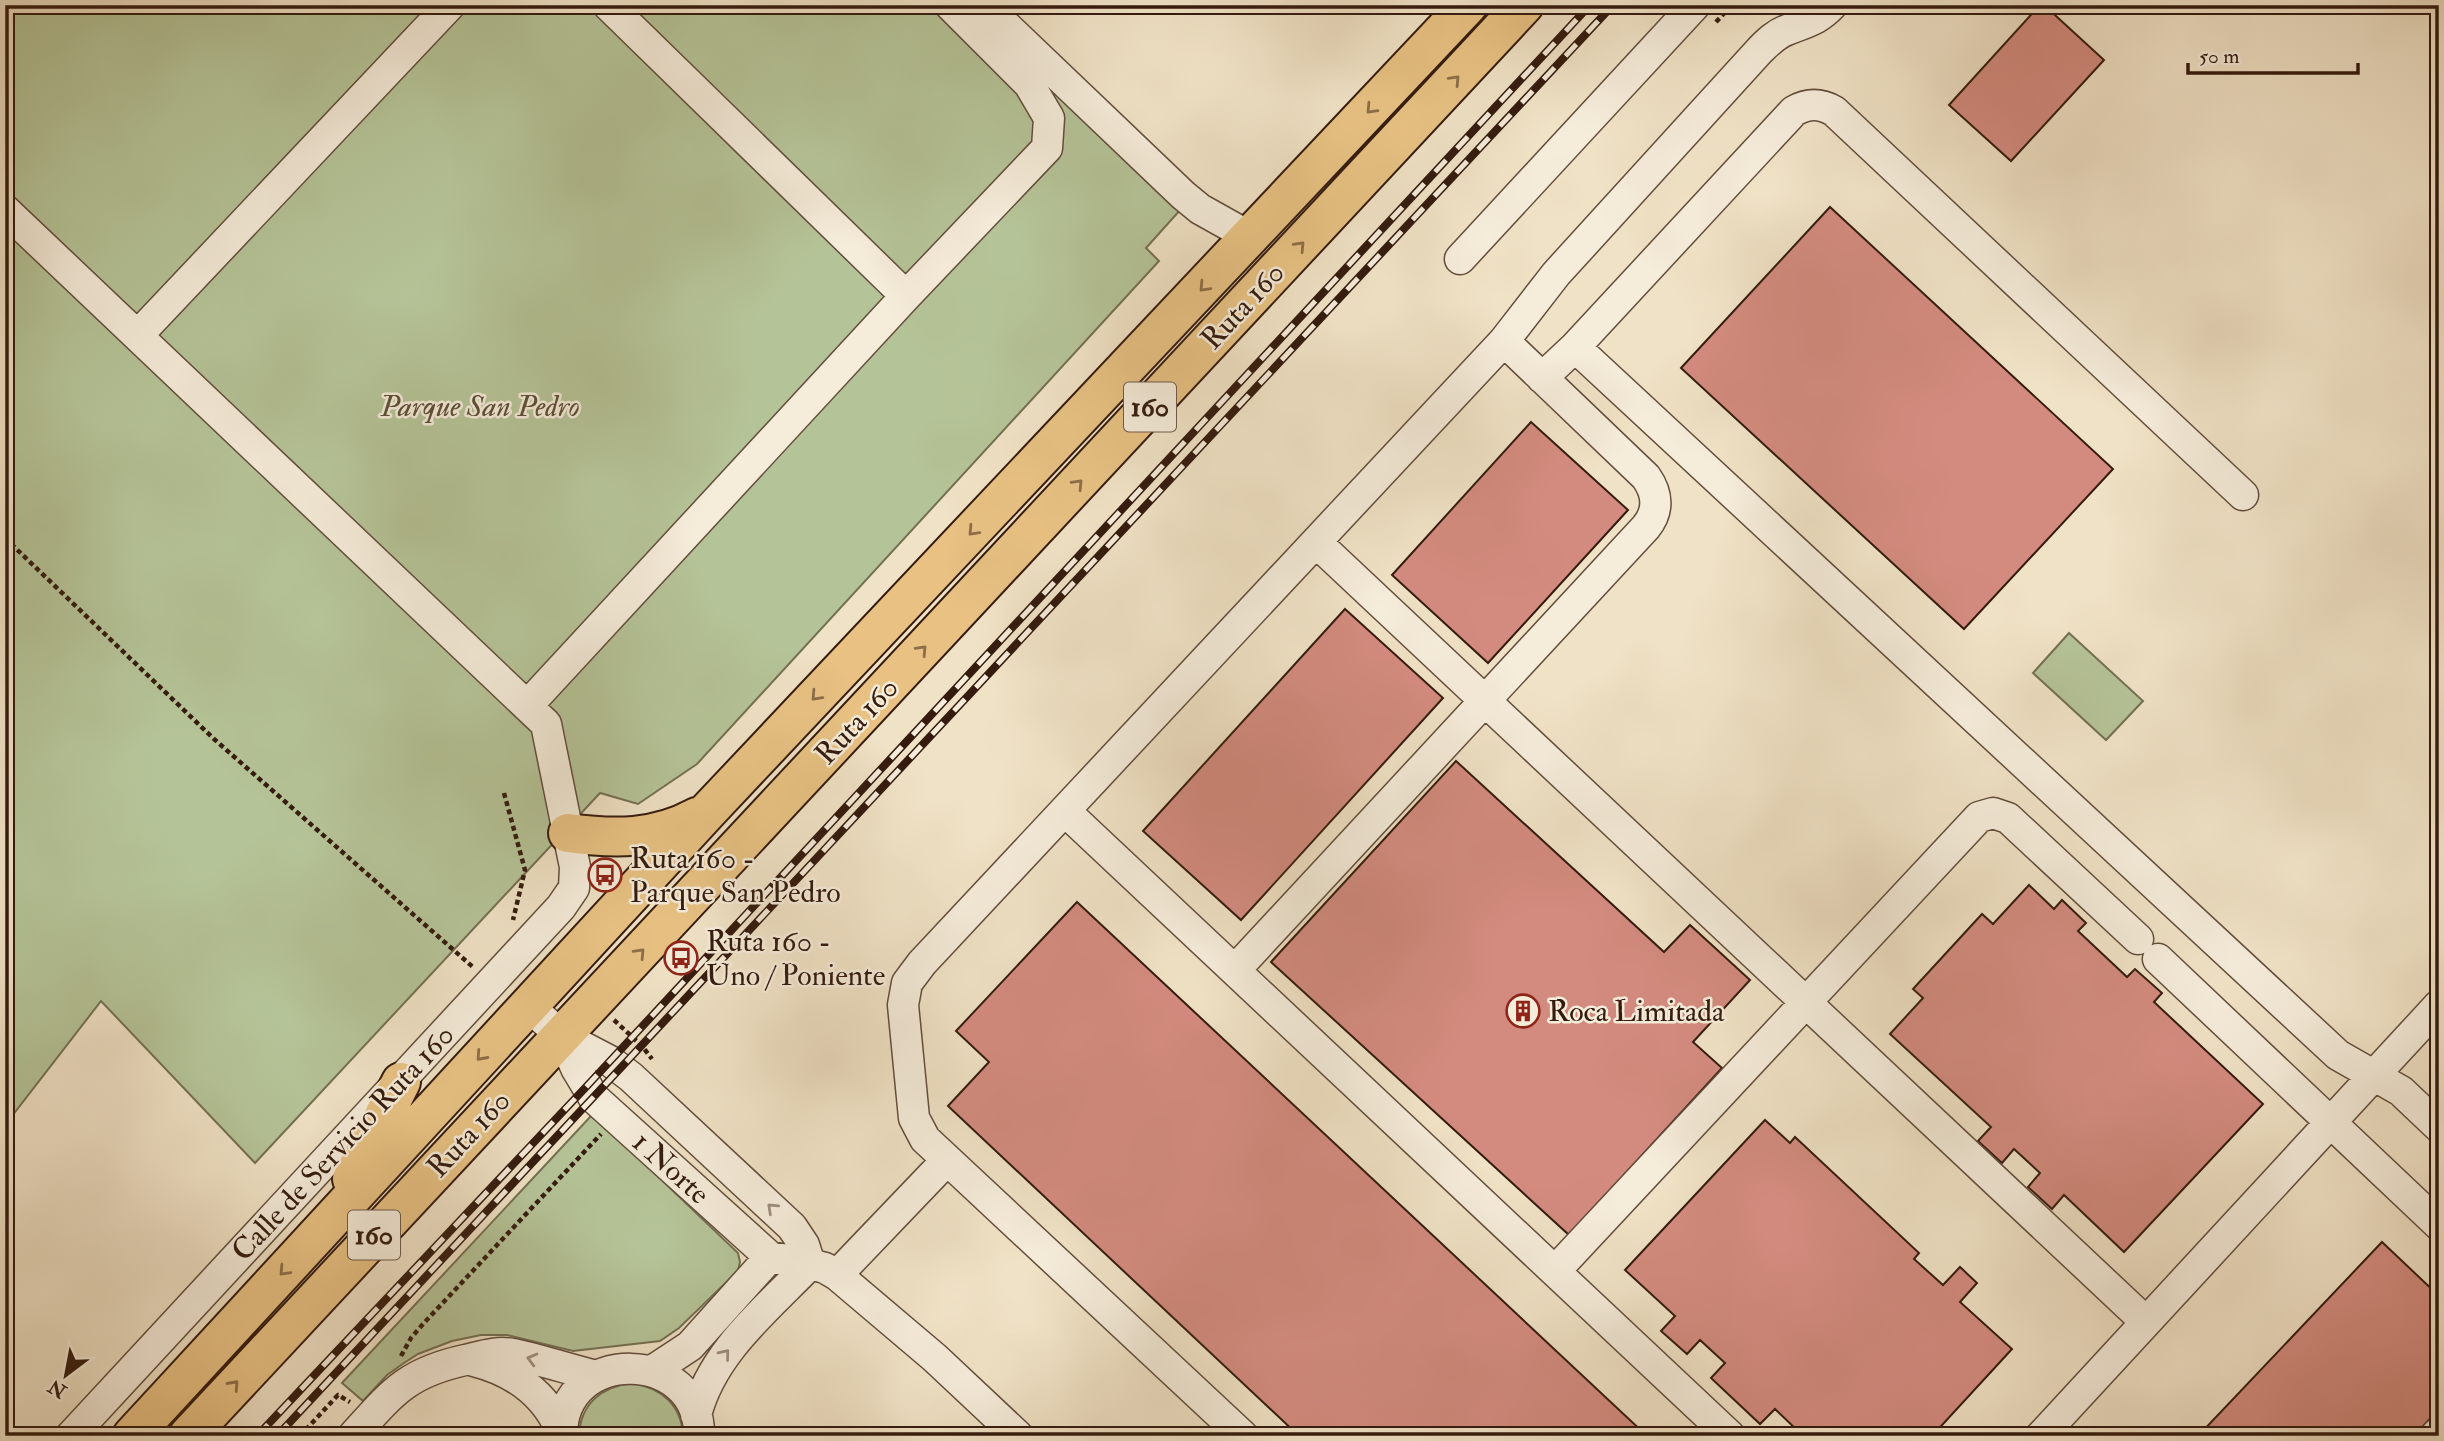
<svg xmlns="http://www.w3.org/2000/svg" width="2444" height="1441" viewBox="0 0 2444 1441" font-family="'IM FELL Double Pica',serif">
  <rect width="100%" height="100%" fill="#f0e2c6"/>
  <filter id="stains"><feTurbulence type="fractalNoise" baseFrequency=".00286" numOctaves="4"/><feColorMatrix values="0 0 0 0 .2 0 0 0 0 .09 0 0 0 0 .02 0 0 0 .5 -.17"/></filter>
  <radialGradient id="worn" r=".72"><stop offset=".6" stop-color="#630" stop-opacity="0"/><stop offset="1" stop-color="#630" stop-opacity=".3"/></radialGradient>
  <path fill="#b5c498" stroke="#747053" stroke-width="2" d="M5,5H994L1199,189L1146,248L1159,261L697,764L638,804L600,793L255,1163L101,1001L5,1125Z
    M2069,633L2143,701L2106,740L2033,673Z
    M591,1116L598,1119L738,1253L740,1262L738,1271L679,1328L660,1341L573,1351L507,1335H481L452,1341L418,1354L404,1363L387,1375L363,1401L342,1383Z
    M633,1383C661,1388 682,1405 683,1436H579C580,1404 602,1386 633,1383Z"/>
  <path fill="#d38b7f" stroke="#341b0e" stroke-width="2" d="M2040,5H2044L2104,60L2011,161L1949,105Z
    M1830,207L2113,469L1964,629L1681,368Z
    M1531,422L1628,510L1488,663L1392,575Z
    M1345,609L1443,698L1241,920L1143,831Z
    M1456,761L1664,952L1690,925L1750,980L1693,1042L1722,1068L1569,1235L1271,962Z
    M2029,885L2054,909L2062,900L2086,923L2078,931L2127,977L2135,969L2162,993L2154,1002L2263,1104L2124,1252L2064,1195L2052,1209L2028,1187L2040,1173L2014,1149L2002,1163L1978,1141L1991,1127L1890,1034L1923,998L1913,989L1982,914L1993,924Z
    M1077,902L1647,1436H1299L948,1106L989,1062L956,1031Z
    M1765,1120L1790,1143L1795,1137L1919,1253L1914,1259L1943,1285L1960,1267L1977,1283L1960,1302L2012,1349L1932,1436H1794L1798,1431L1775,1409L1760,1424L1711,1378L1725,1363L1700,1340L1687,1354L1661,1331L1675,1316L1625,1270Z
    M2382,1242L2439,1296V1409L2414,1436H2198Z"/>
  <g fill="none" stroke-linecap="round" stroke-linejoin="round">
    <defs>
      <path id="minor" d="M608,5L906,296
        M984,5L1183,195L1200,209L1250,237
        M5,210L546,724L575,867L574,888L561,907L71,1436
        M1460,259L1695,5
        M138,335L450,5
        M1575,347L2338,1055L2401,1091L2439,1127
        M1542,378L1575,347L1794,111C1808,103 1820,103 1834,111L2243,495
        M1317,543L2146,1322
        M527,706L906,296L1047,148L1049,118L1029,84L950,5
        M1065,811L1730,1436
        M2158,959L2439,1225
        M1235,970L1646,527C1659,511 1658,494 1646,477L1504,341
        M527,1005L562,1036L610,1061L631,1077L792,1227L804,1245L810,1264
        M562,1036L576,1068L594,1098L770,1257L810,1264L825,1268L837,1275L935,1358L1018,1436
        M1555,1271L1979,817L1993,813L2008,818L2138,939
        M837,1275L947,1160
        M474,1361C513,1371 545,1393 561,1431
        M652,1371L690,1346L770,1257
        M696,1415C712,1352 767,1309 810,1264
        M353,1436C392,1393 406,1373 465,1360C482,1356 496,1351 513,1354C541,1360 568,1369 596,1376
        M562,1436C561,1345 701,1348 699,1436
        M1243,1436L925,1139L914,1118L903,1005L907,983L922,963L1504,341L1556,274L1760,50C1768,42 1776,34 1787,30C1806,22 1817,21 1832,5
        M2041,1436L2439,1005
        M2435,1436L2439,1432"/>
      <path id="highway" d="M568,833C614,839 655,840 697,817
        M352,1179L401,1082
        M132,1436L708,811L1468,5
        M188,1436L1524,5"/>
    </defs>
    <use href="#minor" stroke="#634d3c" stroke-width="33"/>
    <use href="#highway" stroke="#341b0e" stroke-width="42"/>
    <path stroke="#341b0e" stroke-width="4.5" stroke-dasharray="5 3.5" stroke-linecap="butt" d="M1716,22L1732,5
      M5,538L214,739L474,968
      M504,793L525,870L513,920
      M614,1020L642,1046L652,1059
      M401,1356L411,1338L423,1324L601,1134
      M300,1436L338,1395L350,1402"/>
    <use href="#minor" stroke="#f5ecda" stroke-width="30"/>
    <use href="#highway" stroke="#e8c183" stroke-width="38"/>
    <defs>
      <path id="rail" d="M257,1436L586,1087L1590,5
        M277,1436L1613,5"/>
    </defs>
    <use href="#rail" stroke="#341b0e" stroke-width="8"/>
    <use href="#rail" stroke="#f5ecda" stroke-width="5" stroke-dasharray="16" stroke-linecap="butt"/>
  </g>
  <defs><path id="oneway-chevron" d="M-2-3.5L2.5 0L-2 3.5" fill="none" stroke-width="1.6" stroke-linecap="round" stroke-linejoin="round" transform="scale(1.75)"/></defs>
  <g stroke="#8e6e48">
    <use href="#oneway-chevron" transform="translate(1455 80) rotate(-47)"/>
    <use href="#oneway-chevron" transform="translate(1371 109) rotate(133)"/>
    <use href="#oneway-chevron" transform="translate(1300 246) rotate(-47)"/>
    <use href="#oneway-chevron" transform="translate(1204 287) rotate(133)"/>
    <use href="#oneway-chevron" transform="translate(1078 484) rotate(-47)"/>
    <use href="#oneway-chevron" transform="translate(973 531) rotate(133)"/>
    <use href="#oneway-chevron" transform="translate(922 650) rotate(-47)"/>
    <use href="#oneway-chevron" transform="translate(816 696) rotate(133)"/>
    <use href="#oneway-chevron" transform="translate(640 953) rotate(-47)"/>
    <use href="#oneway-chevron" transform="translate(481 1056) rotate(132)"/>
    <use href="#oneway-chevron" transform="translate(284 1271) rotate(133)"/>
    <use href="#oneway-chevron" transform="translate(234 1385) rotate(-48)"/>
  </g>
  <g stroke="#9e8e7e">
    <use href="#oneway-chevron" transform="translate(772 1208) rotate(-137)"/>
    <use href="#oneway-chevron" transform="translate(725 1354) rotate(-51)"/>
    <use href="#oneway-chevron" transform="translate(532 1359) rotate(-165)"/>
  </g>
  <defs>
    <symbol id="bus-ring" viewBox="-11 -11 22 22"><circle r="9.5" fill="#f5ecda" stroke="#8f2418" stroke-width="1.5"/><path d="M-5-6H5V4H4V6H2V4H-2V6H-4V4H-5ZM-3.5-4V0h7V-4ZM-3.5 1.2v1.5H-2V1.2ZM2 1.2v1.5H3.5V1.2Z" fill="#8f2418"/></symbol>
    <symbol id="building-ring" viewBox="-11 -11 22 22"><circle r="9.5" fill="#f5ecda" stroke="#8f2418" stroke-width="1.5"/><path d="M-4-6H4V6H1V3H-1V6H-4ZM-2.5-4.3h1.7v1.8h-1.7ZM.8-4.3h1.7v1.8H.8ZM-2.5-1h1.7V.8h-1.7ZM.8-1h1.7V.8H.8Z" fill="#8f2418"/></symbol>
  </defs>
  <g fill-rule="evenodd">
    <use href="#bus-ring" x="586" y="856" width="38" height="38"/>
    <use href="#bus-ring" x="662" y="939" width="38" height="38"/>
    <use href="#building-ring" x="1504" y="992" width="38" height="38"/>
  </g>
  <g text-anchor="middle" dominant-baseline="central" stroke-width="5" stroke-linejoin="round" paint-order="stroke">
    <g fill="#f5ecda" stroke="#6e5a4b" stroke-width="2">
      <rect x="1124" y="382.5" width="52" height="49" rx="5"/>
      <rect x="348" y="1210.5" width="52" height="49" rx="5"/>
    </g>
    <g font-size="28" font-weight="bold" fill="#341b0e">
      <text x="1150" y="407">160</text>
      <text x="374" y="1235">160</text>
    </g>
    <g font-size="30" fill="#341b0e" stroke="#f5ecda">
      <text transform="translate(1243 306) rotate(-47)">Ruta 160</text>
      <text transform="translate(857 721) rotate(-47)">Ruta 160</text>
      <text transform="translate(469 1134) rotate(-47)">Ruta 160</text>
      <text transform="translate(343 1143) rotate(-47)">Calle de Servicio Ruta 160</text>
      <text transform="translate(671 1168) rotate(42)">1 Norte</text>
    </g>
    <g font-size="30" font-style="italic" fill="#5b4e37" stroke="#f5ecda">
      <text x="480" y="406">Parque San Pedro</text>
    </g>
    <g font-size="30" fill="#341b0e" stroke="#f5ecda" text-anchor="start">
      <text x="630" y="858">Ruta 160 -<tspan x="630" dy="34">Parque San Pedro</tspan></text>
      <text x="706" y="941">Ruta 160 -<tspan x="706" dy="34">Uno / Poniente</tspan></text>
      <text x="1548" y="1011">Roca Limitada</text>
    </g>
  </g>
  <rect width="2444" height="1441" fill="none" stroke="#f0e2c6" stroke-width="28"/>
  <rect x="7" y="7" width="2430" height="1427" fill="none" stroke="#341b0e" stroke-width="3.5"/>
  <rect x="14" y="14" width="2416" height="1413" fill="none" stroke="#341b0e" stroke-width="2"/>
  <g transform="translate(66 1375) rotate(212)" stroke="#f5ecda" stroke-width="5" paint-order="stroke">
  <path d="M0-5L12 26L0 18L-12 26Z" fill="#341b0e"/>
  <text y="-10" font-size="19" font-weight="bold" text-anchor="middle" fill="#341b0e">N</text>
  </g>
  <path d="M2188 63v10h170v-10" fill="none" stroke="#341b0e" stroke-width="3.5"/>
  <text x="2199" y="63" font-size="21" fill="#341b0e" stroke="#f5ecda" stroke-width="5" paint-order="stroke">50 m</text>
  <rect width="100%" height="100%" filter="url(#stains)"/>
  <rect width="100%" height="100%" fill="url(#worn)"/>
</svg>
